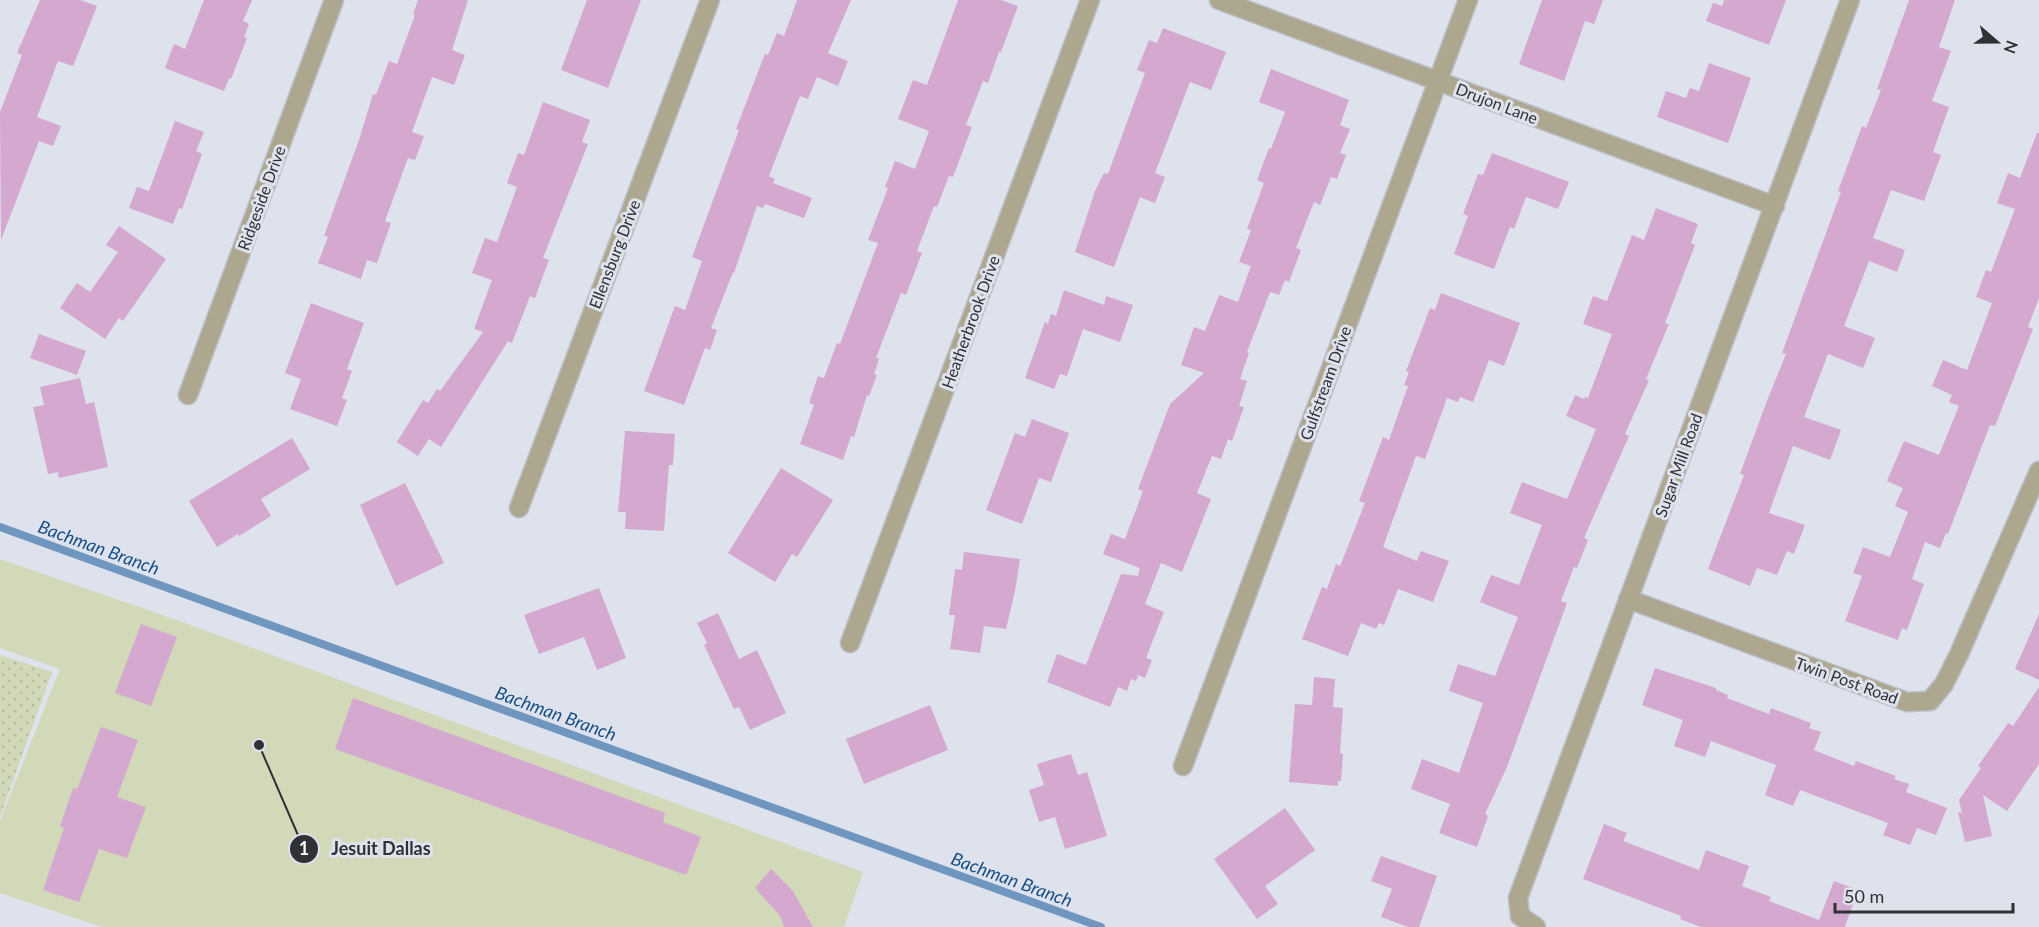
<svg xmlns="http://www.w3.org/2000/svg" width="2039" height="927" viewBox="0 0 2039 927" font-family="Lato,sans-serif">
  <defs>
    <pattern id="grass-dots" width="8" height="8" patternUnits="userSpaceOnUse" patternTransform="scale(1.5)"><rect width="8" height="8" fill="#d2d9b8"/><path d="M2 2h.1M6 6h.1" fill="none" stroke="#b5bb9f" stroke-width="1.8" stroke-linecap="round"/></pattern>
  </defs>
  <rect width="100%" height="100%" fill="#dee2ed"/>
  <path fill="url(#grass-dots)" d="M0,655L52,672L0,817Z"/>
  <path fill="#d2d9b8" d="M0,559L171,618L863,872L844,927H102L0,893V821L60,669L0,648Z"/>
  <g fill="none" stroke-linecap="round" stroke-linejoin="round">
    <path stroke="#6f96bf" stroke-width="8" d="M0,527L1101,927"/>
  </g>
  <path fill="#d5a8d0" d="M40,0H80L97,6L73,66L58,61L37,117L61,126L53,146L39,141L1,240L0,112L22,55L17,53Z
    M204,0H252L243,21L249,24L244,37L247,38L231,79L229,78L224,91L165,68L174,44L185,49Z
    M418,0H468L452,50L465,55L454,85L432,77L412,132L424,136L415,160L408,158L385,221L391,223L377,263L367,260L361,279L318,263L328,237L324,236L359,140L373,94L376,95L389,61L397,64L415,15L413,14Z
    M587,0H641L608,88L561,70Z
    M797,0H851L828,53L848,61L838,86L817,77L808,99L800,96L769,176L775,179L773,183L812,198L804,218L765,204L763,208L757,206L734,273L733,272L711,328L717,330L710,350L705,348L684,405L644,391L675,306L685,310L702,261L692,257L739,130L736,129L765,54L768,55L777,33L784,36Z
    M958,0H1001L1018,6L1001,52H999L988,83L983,81L966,125L972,127L953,177L949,176L937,207L934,206L917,251L922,253L906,295L901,293L876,358L879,359L874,374L877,375L869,396L867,395L854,437L851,436L843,460L800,444L814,405L809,403L818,376L824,378L837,343L840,344L878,243L868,240L888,188L885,187L895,161L915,169L929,131L898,119L913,80L927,85Z
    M1542,0H1603L1594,24L1585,21L1564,81L1519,64Z
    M1724,0H1786L1769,45L1706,21L1713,3L1722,6Z
    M1909,0H1955L1939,47L1951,51L1932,101L1949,107L1933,152L1941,155L1924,201L1891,190L1873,238L1905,250L1897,272L1869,261L1844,326L1875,338L1863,368L1828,354L1804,417L1841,430L1830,460L1793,446L1769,513L1805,525L1794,554L1787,551L1777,575L1757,568L1750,586L1708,569L1744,475L1740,474L1765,406L1786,354L1782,353L1841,192L1838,191L1862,126L1866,128L1881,90L1877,89Z
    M1163,28L1226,52L1211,90L1190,82L1155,173L1165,177L1155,203L1140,197L1114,267L1075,252L1095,191L1104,173L1108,174L1145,73L1137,70L1149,40L1157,43Z
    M1709,63L1751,78L1728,143L1657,117L1666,91L1686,98L1690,88L1699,91Z
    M1271,69L1349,100L1340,125L1350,129L1340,153L1346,155L1337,179L1331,177L1320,205L1314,202L1296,248L1301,250L1289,282L1285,280L1279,295L1270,292L1247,352L1249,353L1240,379L1247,381L1239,406L1244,407L1232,441L1228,439L1221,459L1212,456L1197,493L1211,499L1182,572L1161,563L1145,604L1164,612L1146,658L1152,660L1145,678L1138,675L1136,681L1131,679L1127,691L1118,687L1110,707L1047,682L1057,654L1086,665L1121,574L1138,576L1140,568L1103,554L1111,534L1125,539L1143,491L1138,489L1170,404L1204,373L1181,365L1194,327L1205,331L1219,295L1238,302L1251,266L1239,262L1251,230L1247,229L1264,183L1257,180L1269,148L1271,149L1285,112L1259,102Z
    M543,102L590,120L582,142L588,144L543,258L549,260L535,298L530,296L512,343L508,341L441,447L429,439L418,456L397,442L423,400L428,403L437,389L440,391L483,332L474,329L492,280L472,273L485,238L497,242L517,187L507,183L518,153L524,155Z
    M175,121L204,132L196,151L202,154L182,209L179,208L173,224L129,208L137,187L149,191Z
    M2037,133H2039V298L2028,327L2033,329L1995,426L1990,425L1948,534L1946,533L1940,548L1925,542L1912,579L1924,584L1907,630L1902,628L1898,640L1845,621L1862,576L1853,573L1863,547L1890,557L1908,512L1895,506L1903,488L1887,481L1904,441L1939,455L1959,406L1949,402L1952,395L1932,386L1943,360L1967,370L1992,303L1976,297L1986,270L1991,272L2015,209L1997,203L2008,173L2020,178Z
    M1492,153L1569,182L1558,209L1526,197L1514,229L1510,227L1494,269L1454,254L1468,216L1463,214L1478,174L1483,175Z
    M1656,208L1698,224L1691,243L1695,245L1665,323L1669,324L1646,379L1649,380L1625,434L1629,436L1584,538L1588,540L1577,568L1574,567L1561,601L1567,603L1507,767L1485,814L1488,816L1477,847L1439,833L1450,804L1411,789L1422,759L1459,773L1483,703L1449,691L1458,664L1495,676L1518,617L1480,602L1491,575L1519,585L1542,525L1510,513L1522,482L1567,499L1596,429L1566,416L1575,395L1584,399L1585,397L1588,398L1612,334L1583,324L1593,296L1607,301L1632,235L1644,240Z
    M119,226L166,259L123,321L119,318L105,339L60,308L77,283L90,292L118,252L106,245Z
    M1064,290L1104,305L1106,296L1133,305L1120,342L1083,329L1067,376L1060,374L1054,389L1025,378L1045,322L1048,324L1051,314L1056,316Z
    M1441,293L1520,323L1504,366L1489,360L1473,402L1460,397L1458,402L1447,398L1425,459L1416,456L1383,547L1417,561L1421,551L1449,561L1433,602L1398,589L1384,625L1379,623L1376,629L1361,623L1348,656L1302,639L1322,587L1327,589L1336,564L1340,566L1365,503L1359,501L1383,437L1389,440L1408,386L1404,385L1409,372L1406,371L1430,308L1435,310Z
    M311,303L364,323L347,369L352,371L342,398L347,400L337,426L290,409L301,379L285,373Z
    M39,334L86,351L77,375L30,358Z
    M80,378L86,404L94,402L108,467L59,478L58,472L48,474L33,407L44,405L40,387Z
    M1032,419L1069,433L1051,482L1039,478L1022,524L986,510L1015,433L1025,437Z
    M625,431L675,434L673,465H669L664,531L625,529L626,512H618Z
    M292,438L310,469L261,499L271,516L239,536L238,534L217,547L189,501Z
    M781,468L833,500L797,557L792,554L775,582L728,553Z
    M405,483L444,563L396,586L360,505Z
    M964,552L1020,559L1015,591L1006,629L984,626L980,653L950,649L955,615H949L955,569L962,570Z
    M599,588L626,658L597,670L584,637L539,654L524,615Z
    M718,613L739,659L757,650L786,713L750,730L739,707L734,709L704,645L707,643L697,623Z
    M2039,614V680L2015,669Z
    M141,624L177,637L151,706L115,693Z
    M1655,668L1716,688V690L1728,695L1727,698L1769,714L1771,708L1811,723L1809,728L1821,732L1814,750L1854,766L1856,761L1896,776L1894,779L1909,784L1906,792L1947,808L1936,835L1917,828L1910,845L1883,835L1888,823L1800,790L1793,806L1765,795L1776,765L1711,741L1705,757L1674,746L1683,720L1642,705Z
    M1314,677L1335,679L1333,707L1343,708L1340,753L1343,754L1341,781H1338V786L1289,782L1295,704L1312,705Z
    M2039,687V764L2007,811L1983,795L1992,836L1965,842L1958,812L1962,813L1959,800L1981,768L1978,766L2008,723L2013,726Z
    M353,698L665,813L663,822L701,837L686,875L335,749Z
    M930,705L948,750L864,784L846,739Z
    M101,727L138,740L117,797L146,807L127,858L99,849L79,902L43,890L64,828L60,826L73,788L77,789Z
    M1071,754L1078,775L1087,772L1107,836L1065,849L1055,817L1039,822L1029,790L1044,785L1037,764Z
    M1285,808L1315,850L1265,886L1278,904L1257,919L1214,859Z
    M1604,824L1627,833L1623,841L1699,870L1706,850L1749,866L1742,886L1771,897L1769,901L1819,920L1834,881L1858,890L1845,927H1701L1680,919L1681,916L1583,879Z
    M1381,856L1437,876L1419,927H1408L1381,917L1392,889L1371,881Z
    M771,869L793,891L813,927H784L780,916L755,888Z"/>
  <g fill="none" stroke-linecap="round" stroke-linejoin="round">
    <defs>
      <path id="minor" d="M1219,0L1775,206
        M188,395L334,0
        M519,508L710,0
        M1628,599L1907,702L1930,701L1944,684L1959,654L2039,471
        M850,643L1090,0
        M1183,766L1468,0
        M1536,927L1520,916L1518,898L1850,0"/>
    </defs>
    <use href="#minor" stroke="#bbbfc8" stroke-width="21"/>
    <use href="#minor" stroke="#aea790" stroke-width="18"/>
  </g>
  <g text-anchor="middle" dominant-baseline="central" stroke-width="6" stroke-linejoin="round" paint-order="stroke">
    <g font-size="16" fill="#303135" stroke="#dee2ed">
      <text transform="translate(1497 103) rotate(21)">Drujon Lane</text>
      <text transform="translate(261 198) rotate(-70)">Ridgeside Drive</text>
      <text transform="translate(614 254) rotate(-69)">Ellensburg Drive</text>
      <text transform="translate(970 322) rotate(-70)">Heatherbrook Drive</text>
      <text transform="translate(1325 383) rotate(-70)">Gulfstream Drive</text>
      <text transform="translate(1678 465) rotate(-70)">Sugar Mill Road</text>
      <text transform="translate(1847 680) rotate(20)">Twin Post Road</text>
    </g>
    <g font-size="18" font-style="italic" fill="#164f84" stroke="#dee2ed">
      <text transform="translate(99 547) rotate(20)">Bachman Branch</text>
      <text transform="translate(556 713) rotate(20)">Bachman Branch</text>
      <text transform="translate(1012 879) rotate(20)">Bachman Branch</text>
    </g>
  </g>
  <path fill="none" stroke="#303135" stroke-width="2" d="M259 745L304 849"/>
  <g fill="#303135" stroke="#dee2ed" stroke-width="2">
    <circle cx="259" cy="745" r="6"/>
    <circle cx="304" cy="849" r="15"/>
  </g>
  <g font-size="18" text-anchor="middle" font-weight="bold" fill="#fff">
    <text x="304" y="855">1</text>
  </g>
  <g font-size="18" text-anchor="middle" font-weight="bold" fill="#303135" stroke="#dee2ed" stroke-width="6" stroke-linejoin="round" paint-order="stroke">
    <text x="381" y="855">Jesuit Dallas</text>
  </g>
  <g transform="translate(1997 42) rotate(110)" stroke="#dee2ed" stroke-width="4.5" paint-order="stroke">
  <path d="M0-4.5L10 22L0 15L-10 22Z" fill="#303135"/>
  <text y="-9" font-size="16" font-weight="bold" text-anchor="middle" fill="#303135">N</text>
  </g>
  <path d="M1835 903v9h178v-9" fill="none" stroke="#303135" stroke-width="3"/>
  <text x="1844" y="903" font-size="18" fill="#303135" stroke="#dee2ed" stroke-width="4.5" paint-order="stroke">50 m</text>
</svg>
